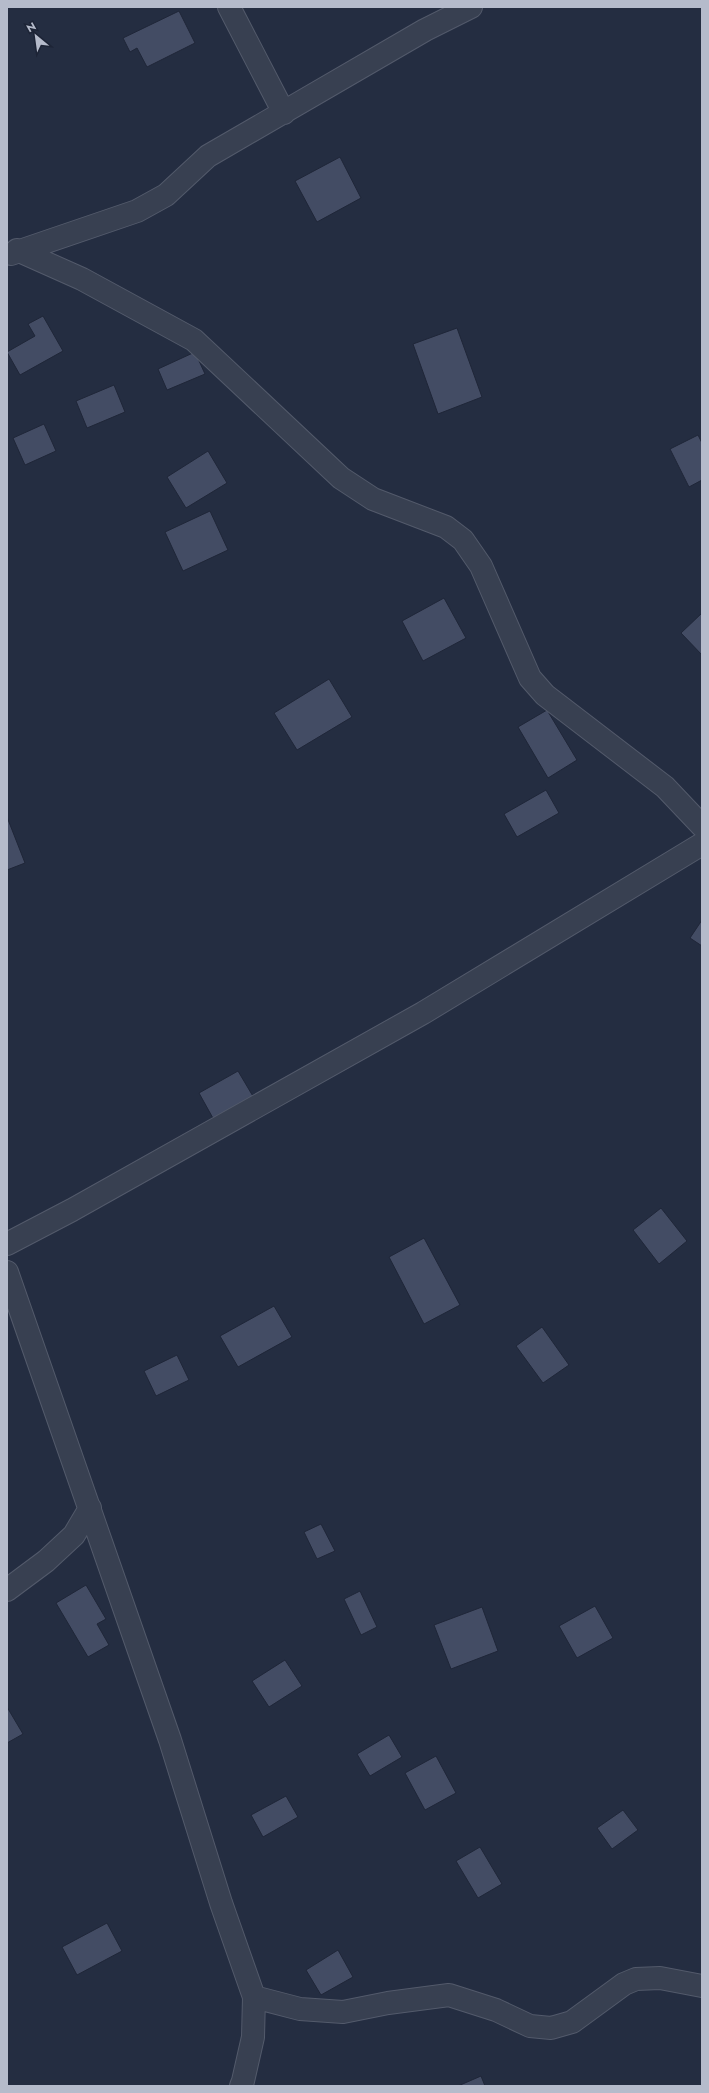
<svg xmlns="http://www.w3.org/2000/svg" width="709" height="2093" viewBox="0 0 709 2093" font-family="Jost,sans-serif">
  <rect width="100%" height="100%" fill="#242d41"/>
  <path fill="#434c64" stroke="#1f2638" d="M179,11L195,43L147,67L137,48L130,52L123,38Z
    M340,157L361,198L317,222L295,181Z
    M43,316L63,351L20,375L7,352L35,336L28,324Z
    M457,328L482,397L438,414L413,344Z
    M195,352L205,374L167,390L158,369Z
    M114,385L125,412L87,428L76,401Z
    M44,424L56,451L25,465L13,438Z
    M698,435L702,443V480L689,487L670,449Z
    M208,451L227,483L186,508L167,477Z
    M210,511L228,550L183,571L165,532Z
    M444,598L466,638L423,661L402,621Z
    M702,613V655L681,633Z
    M329,679L352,717L297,750L274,713Z
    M547,710L577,760L548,778L518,727Z
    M546,790L559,813L517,837L504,814Z
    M7,817L25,863L7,870Z
    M702,920V946L690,938Z
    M238,1071L254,1098L214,1120L199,1093Z
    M661,1208L687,1241L659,1264L633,1230Z
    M424,1238L460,1305L424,1324L389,1257Z
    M274,1306L292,1337L238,1367L220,1336Z
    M542,1327L569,1365L543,1383L516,1346Z
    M177,1355L189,1380L156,1396L144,1371Z
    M321,1524L335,1551L317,1559L304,1532Z
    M86,1585L106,1619L97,1624L109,1645L88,1657L56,1603Z
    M360,1591L377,1627L361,1635L344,1599Z
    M595,1606L613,1638L577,1658L559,1626Z
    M482,1607L498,1651L451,1669L434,1625Z
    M285,1660L302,1686L269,1707L252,1681Z
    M7,1707L23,1734L7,1743Z
    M389,1735L402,1757L370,1776L357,1754Z
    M436,1756L456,1793L425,1810L405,1773Z
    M286,1796L298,1817L263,1837L251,1815Z
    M623,1810L638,1830L612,1849L597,1828Z
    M480,1847L502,1884L478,1898L456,1861Z
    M107,1923L122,1951L77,1975L62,1947Z
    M338,1950L353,1977L321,1995L306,1970Z
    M481,2076L485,2086H458Z"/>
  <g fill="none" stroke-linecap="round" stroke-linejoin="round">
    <defs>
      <path id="minor" d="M229,7L284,113
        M17,250L82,279L194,340L341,478L373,499L446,527L463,540L481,566L530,678L545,695L665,787L702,826
        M11,254L137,211L166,195L208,156L425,30L471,7
        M7,1244L72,1210L423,1013L702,844
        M7,1272L170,1740L221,1903L254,1997L253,2037L243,2081L241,2086
        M7,1590L46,1561L74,1535L90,1508
        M254,1997L300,2009L343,2012L388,2003L449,1995L496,2010L530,2026L551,2028L572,2022L624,1984L636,1979L660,1978L702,1986"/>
    </defs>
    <use href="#minor" stroke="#535a6b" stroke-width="24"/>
    <use href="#minor" stroke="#384051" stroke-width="22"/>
  </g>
  <rect width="709" height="2093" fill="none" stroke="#b5bbcb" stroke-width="16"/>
  <g transform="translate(36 36) rotate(331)" stroke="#1d2436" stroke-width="3" paint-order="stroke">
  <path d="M0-3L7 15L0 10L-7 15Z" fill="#b5bbcb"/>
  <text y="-6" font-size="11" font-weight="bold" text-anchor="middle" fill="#b5bbcb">N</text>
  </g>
</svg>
